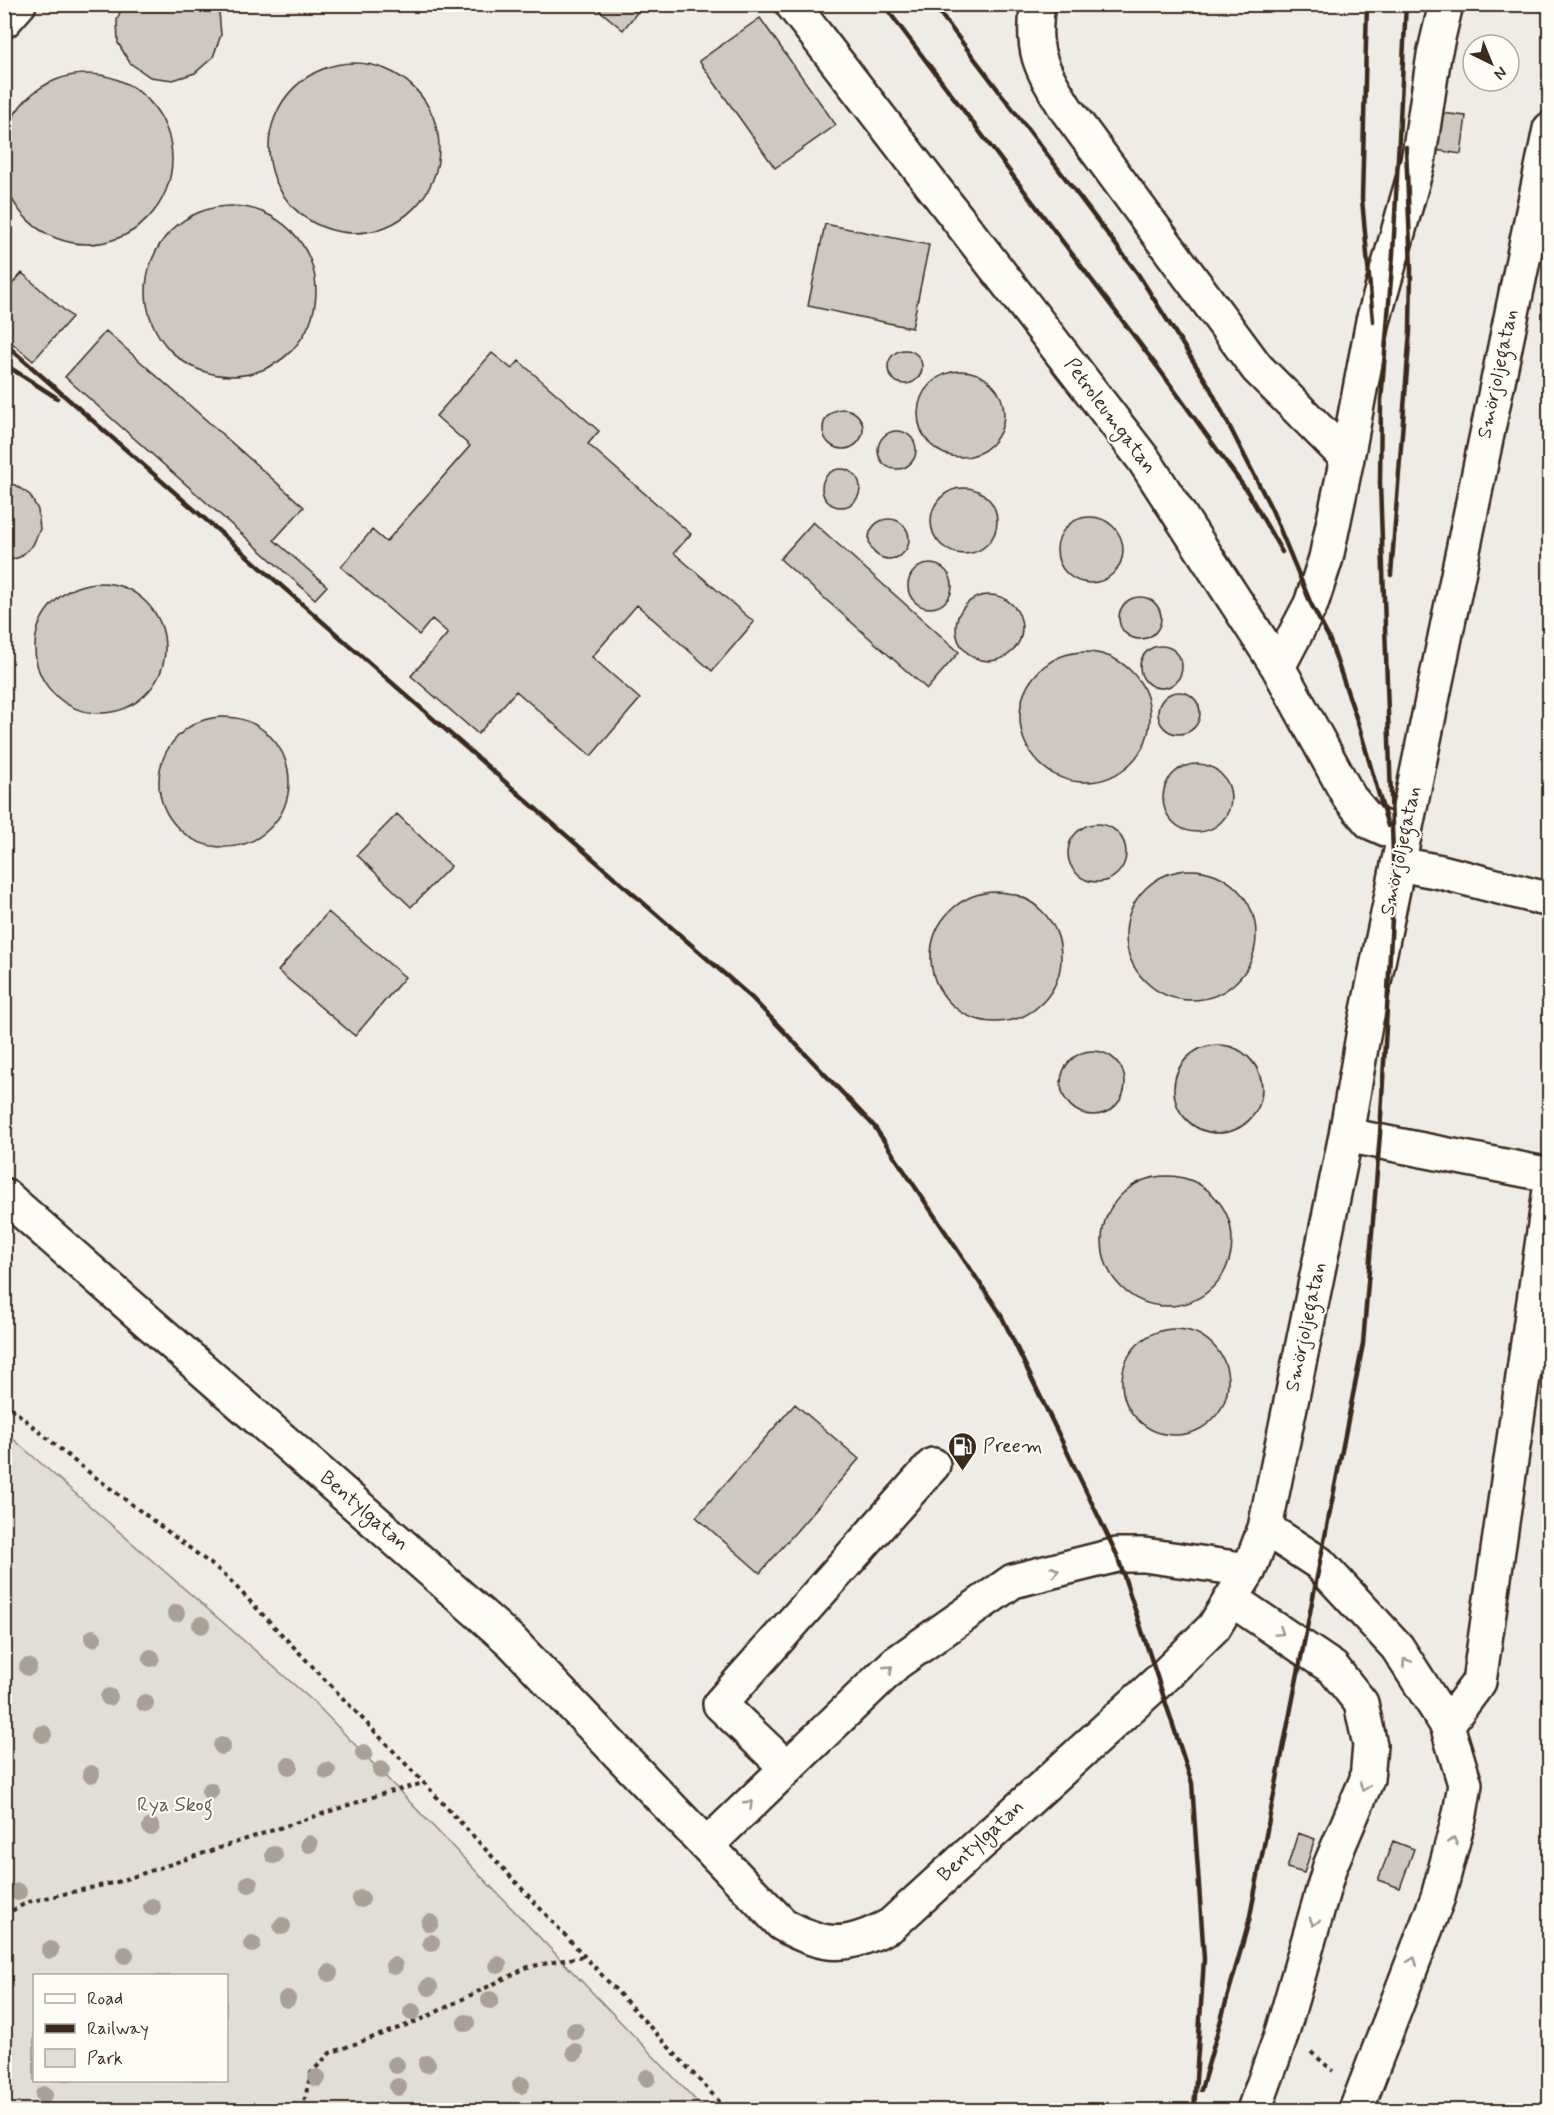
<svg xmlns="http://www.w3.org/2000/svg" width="1554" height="2115" viewBox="0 0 1554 2115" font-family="Mynerve,sans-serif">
  <rect width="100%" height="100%" fill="#fdfcf7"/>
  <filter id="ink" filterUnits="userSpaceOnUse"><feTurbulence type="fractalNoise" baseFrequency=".0167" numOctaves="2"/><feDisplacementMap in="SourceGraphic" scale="12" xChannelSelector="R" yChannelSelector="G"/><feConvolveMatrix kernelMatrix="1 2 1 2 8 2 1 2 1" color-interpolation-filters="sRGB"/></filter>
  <g filter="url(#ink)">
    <path fill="#efece7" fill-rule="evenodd" d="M5,5H1549V2110H705L314,1702L5,1431ZM1473,45H1509V81H1473Z"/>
    <path fill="#e1ded7" stroke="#8e847a" stroke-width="1.5" fill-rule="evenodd" d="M4,1431L314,1702L705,2110H5ZM34,1976H226V2080H34Z"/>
    <path fill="#cdc8c2" stroke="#3b2a1e" stroke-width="1.5" d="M123,4H215L219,12L221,35L213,57L195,73L173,80L150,77L130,63L118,43L117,20Z
      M592,4H644L623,30Z
      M760,18L836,125L775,168L699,61Z
      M269 148a85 85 0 1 1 170 0a85 85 0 1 1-170 0Z
      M2 159a85 85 0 1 1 170 0a85 85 0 1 1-170 0Z
      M1433,112L1466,116L1461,154L1429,149Z
      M146 291a85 85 0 1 1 170 0a85 85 0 1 1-170 0Z
      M825,224L929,245L912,328L808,306Z
      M22,273L72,317L33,361L4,336V293Z
      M106,331L304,507L274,540L327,586L315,599L65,377Z
      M888 367a17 17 0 1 1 34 0a17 17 0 1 1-34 0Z
      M492,353L512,369L519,361L599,431L588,444L691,534L674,553L754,622L712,671L637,605L592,657L640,699L591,756L516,691L478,734L411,676L448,633L432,619L419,635L341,567L372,530L386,542L470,446L436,416Z
      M918 414a43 43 0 1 1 86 0a43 43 0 1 1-86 0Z
      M823 429a20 20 0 1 1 40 0a20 20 0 1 1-40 0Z
      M878 450a19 19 0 1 1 38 0a19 19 0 1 1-38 0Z
      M822 488a19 19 0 1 1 38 0a19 19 0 1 1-38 0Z
      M4,484L15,485L30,495L38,510L40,529L33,545L20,557L4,562Z
      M931 521a33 33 0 1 1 66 0a33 33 0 1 1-66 0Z
      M1057 550a33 33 0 1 1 66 0a33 33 0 1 1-66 0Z
      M869 539a20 20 0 1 1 40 0a20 20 0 1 1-40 0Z
      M813,522L959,652L927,689L780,559Z
      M908 586a22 22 0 1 1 44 0a22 22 0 1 1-44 0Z
      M35 648a65 65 0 1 1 130 0a65 65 0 1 1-130 0Z
      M956 628a33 33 0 1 1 66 0a33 33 0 1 1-66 0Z
      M1119 618a21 21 0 1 1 42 0a21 21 0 1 1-42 0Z
      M1140 667a21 21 0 1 1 42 0a21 21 0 1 1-42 0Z
      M1020 717a65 65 0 1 1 130 0a65 65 0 1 1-130 0Z
      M1158 713a21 21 0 1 1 42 0a21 21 0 1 1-42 0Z
      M159 782a65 65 0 1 1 130 0a65 65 0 1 1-130 0Z
      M1163 798a34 34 0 1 1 68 0a34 34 0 1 1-68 0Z
      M397,814L451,866L411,907L357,855Z
      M1068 853a29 29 0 1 1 58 0a29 29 0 1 1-58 0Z
      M1126 935a65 65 0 1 1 130 0a65 65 0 1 1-130 0Z
      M931 957a65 65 0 1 1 130 0a65 65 0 1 1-130 0Z
      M328,912L405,977L355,1036L278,971Z
      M1174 1089a44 44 0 1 1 88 0a44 44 0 1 1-88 0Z
      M1061 1083a32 32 0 1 1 64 0a32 32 0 1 1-64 0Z
      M1102 1241a65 65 0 1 1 130 0a65 65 0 1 1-130 0Z
      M1122 1382a53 53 0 1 1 106 0a53 53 0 1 1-106 0Z
      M795,1404L859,1459L760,1573L696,1517Z
      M1298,1833L1315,1839L1304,1873L1287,1868Z
      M1393,1841L1414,1849L1400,1888L1378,1880Z"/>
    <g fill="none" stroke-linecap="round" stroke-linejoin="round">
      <defs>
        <path id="minor" d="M792,4L1144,460L1278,667L1349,797L1370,822L1404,837
          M1038,4C1030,53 1042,69 1066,109L1257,368L1347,458L1326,558L1311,604L1278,667
          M4,21L19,4
          M1347,458L1373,321L1418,162L1434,55L1446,4
          M1398,864L1441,872L1550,900
          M1346,1135L1550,1175
          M4,1195L511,1641L782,1924C825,1949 847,1948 891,1925L1160,1680L1214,1627L1249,1570L1265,1528L1346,1135L1364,1030L1550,129
          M1265,1528L1319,1563L1397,1647L1447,1725L1465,1784L1460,1814L1438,1897L1356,2110
          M1231,1599L1333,1668L1361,1703L1370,1745L1367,1779L1330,1866L1280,2039L1254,2110
          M1447,1725L1479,1682L1550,1190
          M787,1768L720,1704L933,1465
          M707,1845L896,1663L1013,1581L1117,1555H1144L1249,1570"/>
      </defs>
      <use href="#minor" stroke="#3b2a1e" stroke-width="38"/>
      <path stroke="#3b2a1e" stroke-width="4" stroke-dasharray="4.5 4.5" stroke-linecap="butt" d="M4,1402L78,1464L224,1574L424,1783L727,2110
        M4,1915L28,1902L117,1882L385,1793L424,1783
        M1311,2052L1333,2071
        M302,2110L311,2073L330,2053L418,2021L528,1967L584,1956"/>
      <use href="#minor" stroke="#fdfcf7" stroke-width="33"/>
      <path stroke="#3b2a1e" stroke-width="4.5" d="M883,4L1159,369L1247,491L1282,552
        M933,4L1138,274L1209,386L1272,510L1311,604L1329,638L1358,723L1388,826
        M1367,4L1362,199L1373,321
        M4,343L752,998L874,1126L1000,1313L1117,1555L1192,1783L1204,1959L1194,2110
        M4,364L57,398
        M1391,575L1410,331L1411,269L1406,147
        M1201,2090L1249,1921L1363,1344L1380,1134L1394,883L1380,483L1381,401L1393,254L1406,4"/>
    </g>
    <g fill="#a9a199">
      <circle cx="176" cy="1613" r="9"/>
      <circle cx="201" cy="1625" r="9"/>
      <circle cx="93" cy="1638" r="9"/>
      <circle cx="151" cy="1658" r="9"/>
      <circle cx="28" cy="1667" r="9"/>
      <circle cx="109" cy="1697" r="9"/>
      <circle cx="145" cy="1703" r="9"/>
      <circle cx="43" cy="1734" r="9"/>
      <circle cx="222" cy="1746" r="9"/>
      <circle cx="364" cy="1753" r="9"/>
      <circle cx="289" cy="1766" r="9"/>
      <circle cx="381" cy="1770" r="9"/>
      <circle cx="327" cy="1771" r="9"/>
      <circle cx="91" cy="1774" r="9"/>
      <circle cx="210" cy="1791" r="9"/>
      <circle cx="151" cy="1827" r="9"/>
      <circle cx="309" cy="1844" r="9"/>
      <circle cx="274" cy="1855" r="9"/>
      <circle cx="249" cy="1884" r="9"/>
      <circle cx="18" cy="1892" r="9"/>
      <circle cx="361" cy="1899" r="9"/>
      <circle cx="152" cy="1907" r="9"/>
      <circle cx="430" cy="1923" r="9"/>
      <circle cx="282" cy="1926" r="9"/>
      <circle cx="431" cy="1943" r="9"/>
      <circle cx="252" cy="1944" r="9"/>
      <circle cx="50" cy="1950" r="9"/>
      <circle cx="125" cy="1955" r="9"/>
      <circle cx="498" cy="1965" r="9"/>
      <circle cx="394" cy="1966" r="9"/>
      <circle cx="329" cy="1973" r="9"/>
      <circle cx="429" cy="1987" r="9"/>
      <circle cx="287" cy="1999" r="9"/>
      <circle cx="490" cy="2000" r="9"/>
      <circle cx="412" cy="2012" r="9"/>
      <circle cx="466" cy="2023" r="9"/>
      <circle cx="575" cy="2031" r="9"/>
      <circle cx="575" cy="2052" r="9"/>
      <circle cx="427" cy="2064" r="9"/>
      <circle cx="396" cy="2065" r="9"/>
      <circle cx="317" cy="2078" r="9"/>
      <circle cx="647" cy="2078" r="9"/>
      <circle cx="521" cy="2085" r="9"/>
      <circle cx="398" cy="2087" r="9"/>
      <circle cx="44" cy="2095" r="9"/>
    </g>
    <defs><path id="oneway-chevron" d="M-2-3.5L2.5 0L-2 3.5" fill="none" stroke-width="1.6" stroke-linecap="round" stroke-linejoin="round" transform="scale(1.5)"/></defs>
    <g stroke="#9c938a">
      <use href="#oneway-chevron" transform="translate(1055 1571) rotate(-14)"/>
      <use href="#oneway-chevron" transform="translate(1280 1632) rotate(34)"/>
      <use href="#oneway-chevron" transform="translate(1406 1662) rotate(-124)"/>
      <use href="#oneway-chevron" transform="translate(889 1669) rotate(-44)"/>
      <use href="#oneway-chevron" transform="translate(1364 1787) rotate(111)"/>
      <use href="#oneway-chevron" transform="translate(749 1804) rotate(-44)"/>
      <use href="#oneway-chevron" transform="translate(1453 1841) rotate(-75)"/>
      <use href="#oneway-chevron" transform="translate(1314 1922) rotate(106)"/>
      <use href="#oneway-chevron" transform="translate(1413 1961) rotate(-69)"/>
    </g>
  </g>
  <defs>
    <symbol id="fuel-pin" viewBox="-11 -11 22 30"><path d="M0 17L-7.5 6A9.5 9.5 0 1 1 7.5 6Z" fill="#3b2a1e" stroke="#fdfcf7"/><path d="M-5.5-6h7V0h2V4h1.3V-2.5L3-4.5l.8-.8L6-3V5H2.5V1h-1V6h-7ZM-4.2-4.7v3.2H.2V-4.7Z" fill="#fff"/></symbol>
  </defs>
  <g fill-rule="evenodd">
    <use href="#fuel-pin" x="946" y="1430" width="33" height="45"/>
  </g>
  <g text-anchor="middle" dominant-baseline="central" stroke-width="4.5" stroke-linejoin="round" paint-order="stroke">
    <g font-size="20" fill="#3b2a1e" stroke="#fdfcf7">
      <text transform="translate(1498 374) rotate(-78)">Smörjoljegatan</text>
      <text transform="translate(1110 416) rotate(53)">Petroleumgatan</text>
      <text transform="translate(1401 851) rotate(-78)">Smörjoljegatan</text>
      <text transform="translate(1306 1327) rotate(-78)">Smörjoljegatan</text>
      <text transform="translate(364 1511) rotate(41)">Bentylgatan</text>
      <text transform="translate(981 1841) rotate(-43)">Bentylgatan</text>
    </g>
    <g font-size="20" fill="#3b2a1e" stroke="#fdfcf7" text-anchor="start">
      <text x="983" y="1446">Preem</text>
    </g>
    <g font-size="20" fill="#64574c" stroke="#fdfcf7">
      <text x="175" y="1805">Rya Skog</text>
    </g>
  </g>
  <rect width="1554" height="2115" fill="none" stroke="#fdfcf7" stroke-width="24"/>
  <rect x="12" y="12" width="1530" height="2091" fill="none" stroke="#3b2a1e" stroke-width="2" filter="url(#ink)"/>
  <rect x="33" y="1974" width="195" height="108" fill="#fdfcf7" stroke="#afa8a0" stroke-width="1.5"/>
  <rect x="45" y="1994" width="30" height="9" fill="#fdfcf7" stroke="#afa8a0" stroke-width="1.5"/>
  <text x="87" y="2004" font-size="18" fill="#3b2a1e">Road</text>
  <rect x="45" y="2024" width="30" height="9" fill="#3b2a1e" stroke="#afa8a0" stroke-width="1.5"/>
  <text x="87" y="2034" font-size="18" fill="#3b2a1e">Railway</text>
  <rect x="45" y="2049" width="30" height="18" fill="#e1ded7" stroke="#afa8a0" stroke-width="1.5"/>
  <text x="87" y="2064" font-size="18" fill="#3b2a1e">Park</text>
  <g transform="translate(1491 63) rotate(137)"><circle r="28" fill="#fdfcf7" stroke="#afa8a0" stroke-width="1.5"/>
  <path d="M0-4.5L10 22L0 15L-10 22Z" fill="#3b2a1e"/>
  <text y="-9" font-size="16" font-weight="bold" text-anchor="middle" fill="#3b2a1e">N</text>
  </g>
</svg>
